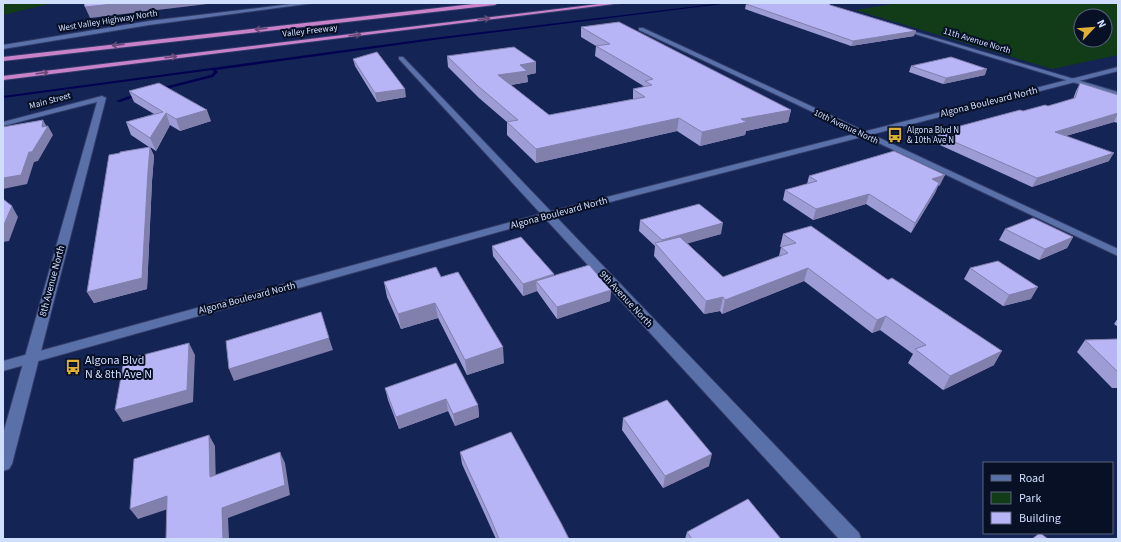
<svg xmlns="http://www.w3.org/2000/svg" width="1121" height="542" viewBox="0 0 1121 542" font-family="'Source Sans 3',sans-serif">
  <rect width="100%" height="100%" fill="#132455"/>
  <path fill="#123c18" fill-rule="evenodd" d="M3,3H53L3,15Z
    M899,3H1118V55L1052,69L855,10ZM1081,16H1105V40H1081Z"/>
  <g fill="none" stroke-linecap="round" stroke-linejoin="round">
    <path fill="#020250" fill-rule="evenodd" d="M722,3H730L441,39L216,70L218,72L213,77L158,91H156V89L211,75L214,72L212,70L3,98V96L441,37Z
      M138,93L142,94L120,102L116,101Z"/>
    <defs>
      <path id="street" d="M899,27L1118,92V96L899,29Z
        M639,28H643L1118,249V256L639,30Z
        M399,57H403L859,533L861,539H839L399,59Z
        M102,96L106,98L12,464L9,469L3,471V434L97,102L3,126V122Z"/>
      <path id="secondary" d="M299,3H314L149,25L3,49V45L149,21Z
        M1118,67V71L552,217L3,371V361L544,213Z"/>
      <path id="highway" d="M482,3H498L495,5L3,61V57Z
        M607,3H622L3,80V76Z"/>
    </defs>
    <use href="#street" stroke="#333c68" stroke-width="2"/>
    <use href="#secondary" stroke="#333c68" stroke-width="2"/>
    <use href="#highway" stroke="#333c68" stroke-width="2"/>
    <use href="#street" fill="#5970a8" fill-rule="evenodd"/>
    <use href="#secondary" fill="#5970a8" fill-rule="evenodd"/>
    <use href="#highway" fill="#c882ca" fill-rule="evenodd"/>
  </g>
  <path fill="#9e9cd4" d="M746,4L914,36L851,46L745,9Z
    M581,27L791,110L788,122L746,131L745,135L700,146L677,131L536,163L507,135V122L479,98L448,67L447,56L536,73L527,75L528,82L511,85L549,115L633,99V89L645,87L595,56L596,46L581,37Z
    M353,59L406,97L377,102L355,66Z
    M911,66L985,75L943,84L909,72Z
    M1080,83L1118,95V123L1114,122L1066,136L1109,161L1032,187L931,141L934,133L1023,111L1048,106L1073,99L1076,91Z
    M129,91L211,121L180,131L170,125L156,151L150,147L154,156L152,181L147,289L94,303L87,292L120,153L149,147L131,135L126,122L154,114L134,102Z
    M809,176L940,185L938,186L935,193L911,233L866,204L813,220L783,200L785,190L807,184Z
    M640,220L721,234L687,243L723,277L779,256L781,247H780L783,234L994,365L943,390L908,363L913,354L880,330L872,333L804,281L722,314L720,311L704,314L654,256L655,246L639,231Z
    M1005,229L1073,237L1067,248L1039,260L999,240Z
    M492,246L554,274V276L611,290L610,301L557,319L537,291L523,296L493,256Z
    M970,268L1031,299L1003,306L964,279Z
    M441,277L504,363L467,375L438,318L401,329L387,297L384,282Z
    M1118,318V327L1114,324Z
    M1118,339V388H1112L1077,352L1085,340Z
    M385,388L478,405L479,417L455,426L448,411L399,429L388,400Z
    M623,418L709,466L663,488L622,430Z
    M460,452L569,539H496L462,464Z
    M687,532L781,539H685Z"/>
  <path fill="#817fac" d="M122,3H216L90,18L85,7Z
    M916,31L914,36L851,46L853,41Z
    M536,62V73L527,75L528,82L499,87L498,75L520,65Z
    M987,69L985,75L943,84L946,78Z
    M405,89L406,97L377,102L375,93Z
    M207,110L211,121L180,131L176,119Z
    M791,110L788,122L746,131L745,135L700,146L702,132L741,119Z
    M166,113L170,125L156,151L150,138Z
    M1118,113L1114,122L1051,140L1055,132Z
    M679,118L677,131L536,163V149Z
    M43,120L47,127L48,126L53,135L38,161L34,162L27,184L3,189V178L29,152L42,127Z
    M150,147L154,156L152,181L147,289L94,303L87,292L148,171Z
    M1114,153L1109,161L1032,187L1037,178Z
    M945,175L940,185L938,186L935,193L911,233L932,179Z
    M869,194L866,204L813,220L816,209Z
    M12,206L18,217L9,241L3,242V227Z
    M723,223L721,234L662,251L661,249L662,240Z
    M1073,237L1067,248L1039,260L1045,249Z
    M808,268L804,281L722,314L725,300Z
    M554,274V286L536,281L537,291L523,296V284Z
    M1038,287L1031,299L1003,306L1009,295Z
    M611,290L610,301L557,319V307Z
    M723,297L720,311L704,314L706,301Z
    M435,303L438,318L401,329L398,314Z
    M886,316L880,330L872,333L877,320Z
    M329,338L333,350L234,381L229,369Z
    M189,343L195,355L193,402L123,422L115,410Z
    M503,347L504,363L467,375L465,360Z
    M1002,351L994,365L943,390L950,376Z
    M446,399L448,411L399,429L396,417Z
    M478,405L479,417L455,426L453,414Z
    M209,435L215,446L216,488L210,477Z
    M280,452L285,463L290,495L228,518L229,539H223L222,508Z
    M712,454L709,466L663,488L665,476Z
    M167,496L174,507L138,519L130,509Z"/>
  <path fill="#b8b5f6" stroke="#817fac" d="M84,3H122L85,7Z
    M754,3H829L830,5L916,31L853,41L746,4Z
    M619,22L791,110L741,119L747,122L702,132L679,118L536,149L507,122L518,120L478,86L447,56L514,47L536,62L520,65L527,71L498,75L549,115L645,97L633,89L652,85L645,81L653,79L596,46L610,44L581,27Z
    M377,52L405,89L375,93L353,59Z
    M951,57L987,69L946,78L911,66Z
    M159,83L207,110L176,119L166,113L150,138L126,122L163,112L129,91Z
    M1080,83L1118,95V113L1055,132L1114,153L1037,178L934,133L1020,110L1023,111L1045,105L1048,106L1075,98Z
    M43,120L42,127L48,126L32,152H29L21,175L3,178V127Z
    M150,147L148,171L142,278L87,292L109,155L120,153V152Z
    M894,151L945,175L932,179L939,183L915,223L869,194L816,209L785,190L817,181L809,176Z
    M3,199L12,206L3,227Z
    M699,204L723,223L662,240L640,220Z
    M1033,218L1073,237L1045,249L1005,229Z
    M811,226L888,280L892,278L1002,351L950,376L915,349L926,345L886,316L877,320L808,268L725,300L723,297L706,301L655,243L680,237L723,277L788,253L781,247L796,243L783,234Z
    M521,237L554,274L523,284L492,246Z
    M998,261L1038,287L1009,295L970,268Z
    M589,265L611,290L557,307L536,281Z
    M436,267L441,277L458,272L503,347L465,360L435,303L398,314L384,282Z
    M321,312L329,338L229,369L226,341Z
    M1118,339V372L1085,340Z
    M189,343L187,390L115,410L124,360Z
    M456,363L478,405L453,414L446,399L396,417L385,388Z
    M667,400L712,454L665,476L623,418Z
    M511,432L561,523L569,539H499L490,517L460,452Z
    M209,435L210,477L280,452L285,485L222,508L223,539H166L167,496L130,509L134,459Z
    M748,499L781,539H692L687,532Z
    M1040,533L1048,539H1032Z"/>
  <defs><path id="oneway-shaft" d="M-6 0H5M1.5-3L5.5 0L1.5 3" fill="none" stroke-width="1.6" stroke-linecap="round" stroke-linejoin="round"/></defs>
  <g stroke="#684978">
    <use href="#oneway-shaft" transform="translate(484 19) rotate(-7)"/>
    <use href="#oneway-shaft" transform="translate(261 29) rotate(173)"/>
    <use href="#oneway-shaft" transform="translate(355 35) rotate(-7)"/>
    <use href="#oneway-shaft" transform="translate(118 45) rotate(173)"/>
    <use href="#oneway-shaft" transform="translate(171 57) rotate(-7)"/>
    <use href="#oneway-shaft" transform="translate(42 73) rotate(-7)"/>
  </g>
  <defs>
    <symbol id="bus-bare" viewBox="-9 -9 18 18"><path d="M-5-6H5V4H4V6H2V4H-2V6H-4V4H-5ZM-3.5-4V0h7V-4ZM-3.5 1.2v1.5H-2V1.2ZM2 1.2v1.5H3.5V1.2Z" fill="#e0b034" stroke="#081025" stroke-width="2.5" paint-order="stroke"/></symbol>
  </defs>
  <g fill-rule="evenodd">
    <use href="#bus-bare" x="884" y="124" width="22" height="22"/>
    <use href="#bus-bare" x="62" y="356" width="22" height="22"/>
  </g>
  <g text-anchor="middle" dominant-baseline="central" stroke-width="4" stroke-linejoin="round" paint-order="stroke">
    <g font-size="9" fill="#d0defe" stroke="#081025">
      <text transform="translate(108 21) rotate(-9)">West Valley Highway North</text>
      <text transform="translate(310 31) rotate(-7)">Valley Freeway</text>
      <text transform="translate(977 41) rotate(17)">11th Avenue North</text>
      <text transform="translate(50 101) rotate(-15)">Main Street</text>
      <text transform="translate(846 127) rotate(25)">10th Avenue North</text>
    </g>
    <g font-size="9" fill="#d0defe" stroke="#081025" text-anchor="start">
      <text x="907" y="130">Algona Blvd N<tspan x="907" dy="10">&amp; 10th Ave N</tspan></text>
    </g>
    <g font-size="10" fill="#d0defe" stroke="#081025">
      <text transform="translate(989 102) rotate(-14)">Algona Boulevard North</text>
      <text transform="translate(559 213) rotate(-15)">Algona Boulevard North</text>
      <text transform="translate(52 281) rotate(-75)">8th Avenue North</text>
      <text transform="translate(247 298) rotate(-15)">Algona Boulevard North</text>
      <text transform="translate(626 299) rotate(47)">9th Avenue North</text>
    </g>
    <g font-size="12" fill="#d0defe" stroke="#081025" text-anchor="start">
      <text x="85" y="360">Algona Blvd<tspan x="85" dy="14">N &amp; 8th Ave N</tspan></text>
    </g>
  </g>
  <rect width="1121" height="542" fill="none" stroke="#d0defe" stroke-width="8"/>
  <rect x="983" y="462" width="130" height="72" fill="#081025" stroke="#58627c"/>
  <rect x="991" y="475" width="20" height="6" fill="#5970a8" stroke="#58627c"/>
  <text x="1019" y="482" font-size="12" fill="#d0defe">Road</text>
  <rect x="991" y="492" width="20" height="12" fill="#123c18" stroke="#58627c"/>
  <text x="1019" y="502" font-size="12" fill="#d0defe">Park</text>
  <rect x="991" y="512" width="20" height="12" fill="#b8b5f6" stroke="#58627c"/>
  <text x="1019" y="522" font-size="12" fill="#d0defe">Building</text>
  <g transform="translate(1093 28) rotate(64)"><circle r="19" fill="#081025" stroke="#58627c"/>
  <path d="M0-3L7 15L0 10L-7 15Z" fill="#e0b034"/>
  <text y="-6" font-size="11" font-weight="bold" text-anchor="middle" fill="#d0defe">N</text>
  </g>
</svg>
